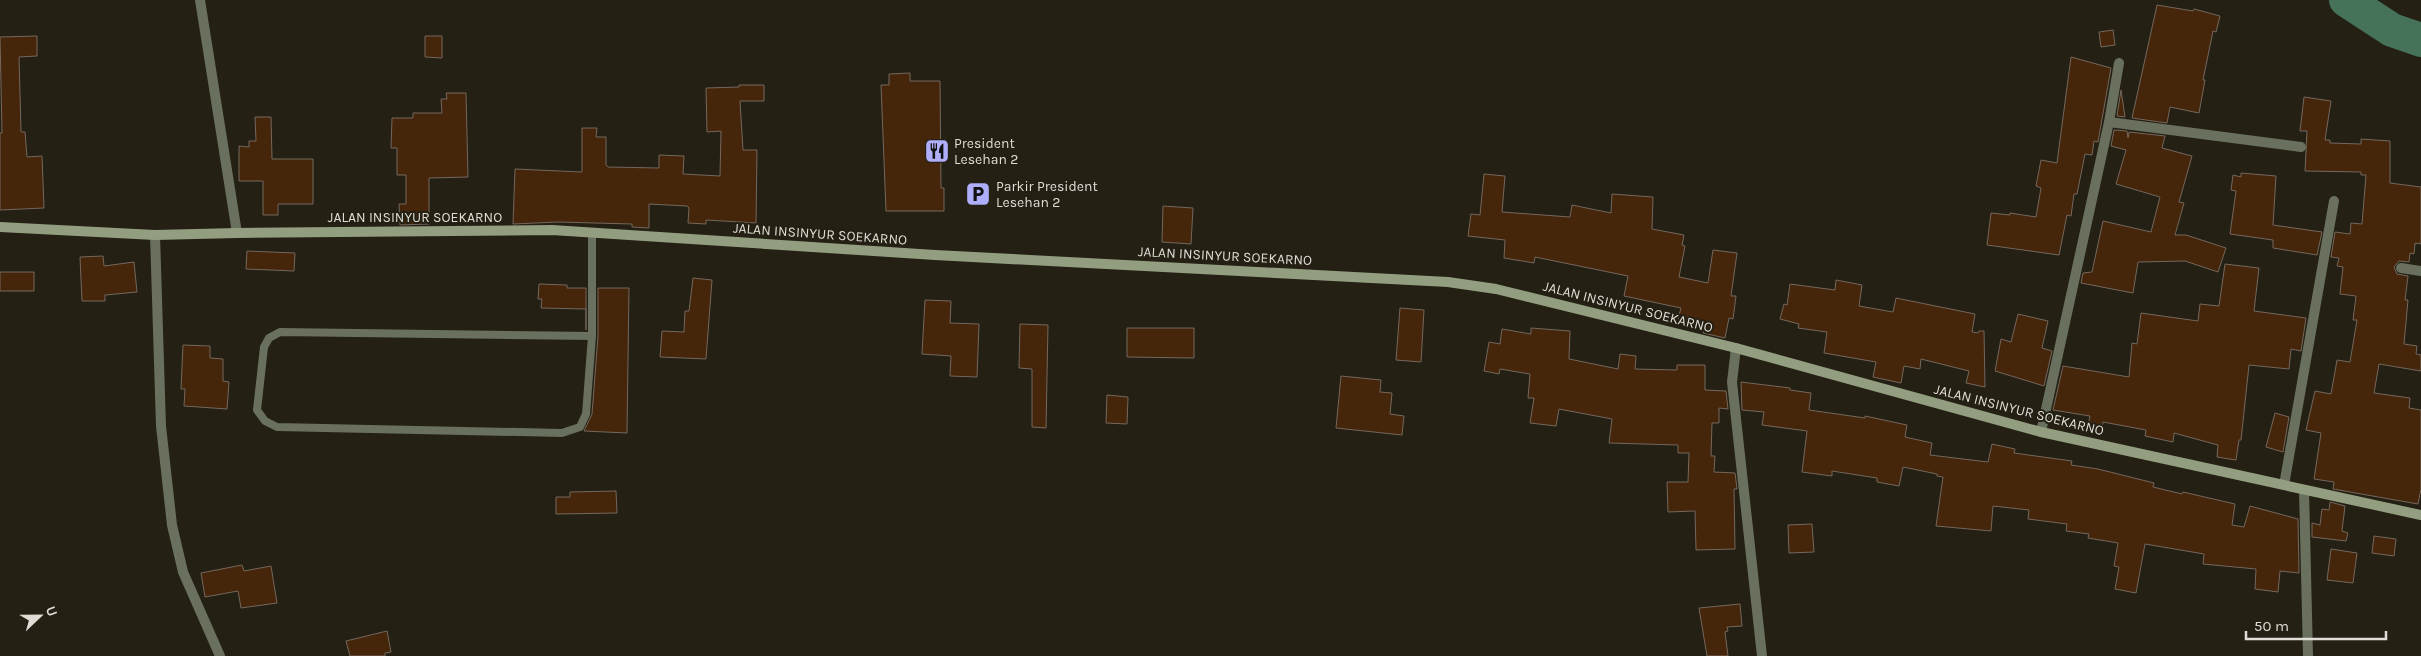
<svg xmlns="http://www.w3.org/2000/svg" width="2421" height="656" viewBox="0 0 2421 656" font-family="Karla,sans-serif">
  <rect width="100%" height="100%" fill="#242014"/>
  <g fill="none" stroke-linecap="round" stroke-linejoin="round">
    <path stroke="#467259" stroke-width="34" d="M2346,0L2392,30L2421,40"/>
  </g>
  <path fill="#46260a" stroke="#74675e" d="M2157,5L2193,11L2194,9L2220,16L2216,32L2213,31L2203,80H2205L2199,113L2170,107L2167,123L2132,118Z
    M2113,30L2115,45L2101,47L2099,32Z
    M37,36V56L19,57L21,132H25L27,157L42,156L44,208L0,210V133H2L0,37Z
    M425,36H442V58L425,57Z
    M2071,57L2111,68L2098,142L2094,141L2092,155L2085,154L2077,194H2074L2071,216L2067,215L2059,255L1987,245L1991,213L2010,215V213L2036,217L2041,188L2036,186L2041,160L2057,163Z
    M910,73V81H940L941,188H944V211H886L881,85H889V74Z
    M739,85H764V101H740L743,150H757L756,223L706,220V224L688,223L689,208L687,206L649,204V228L632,227V224L558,222L513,224L515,169L582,172V128H597L596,137H606V165L608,167L659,168V155L684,156L683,174L720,176L721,131L707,132L706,88L739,87Z
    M2121,90L2125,117L2117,116Z
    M446,93H466L468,177L429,178V224L400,225L399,204H406V175H397V148H391L392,118H413V113H442L441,99H447Z
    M2304,97L2331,101L2325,140H2330V143L2361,144V139L2390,141V183L2421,187V244L2415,243L2414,254L2410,253L2409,262L2399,261L2394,267L2397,274L2408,276L2405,300H2408L2404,344L2417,346L2416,354L2421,355V371L2379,364L2374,393L2410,398L2409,408L2421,410V489L2418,504L2333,489L2334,482L2314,479L2321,433L2306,430L2315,391L2331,394L2337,360L2350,362L2357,320H2353L2356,296L2340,294L2343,267L2337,266L2339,258L2331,257L2335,232L2350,234L2351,223L2362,224L2366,175H2361V172L2305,171L2307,131H2300Z
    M255,117H271L272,159H313V204H278V215H263V181H239V146L249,147V141H256Z
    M2114,130L2127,131L2128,138L2129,132L2165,136L2162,148L2192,156L2179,202L2184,203L2175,235H2186L2226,248L2218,272L2185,261L2138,262L2133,293L2081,283L2083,273L2092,272L2103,221L2151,232L2160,197L2116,184L2126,150L2111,146Z
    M2241,173L2276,176L2273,225L2322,232L2317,255L2273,248V240L2230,234L2236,191L2231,190L2233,175L2241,177Z
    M1484,174L1505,176L1502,212L1570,217L1572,205L1611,213L1612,194L1653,197L1652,229L1684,235L1682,245L1685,246L1679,277L1708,283L1713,250L1737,253L1731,296H1736L1733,319L1729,318L1725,338L1703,333L1704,325L1678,319L1681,308L1624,296L1628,276L1535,257L1534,263L1504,258L1505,240L1468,236L1471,214L1480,215Z
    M1163,206L1193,208L1191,244L1162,242Z
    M247,251L295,253L294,271L246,269Z
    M103,256L104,266L134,262L137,292L105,295V301H82L80,257Z
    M2225,264L2259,268L2254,311L2306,318L2301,351L2291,349L2289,369L2249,365L2241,440H2239L2236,460L2217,457L2218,445L2174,433L2173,442L2145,436L2146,430L2103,422L2101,433L2087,430L2090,416L2053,410L2063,366L2129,377L2132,343L2137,344L2141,313L2198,321L2200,304L2219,306Z
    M0,272H34V291H0Z
    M693,278L712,280L706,359L660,357L662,331L684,332L685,311H689Z
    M1836,280L1862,285L1859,306L1893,312L1896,298L1975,314L1972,332L1978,333L1979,331H1984L1985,387L1966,383L1969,371L1921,359L1920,369L1904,366L1901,383L1873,377L1876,362L1824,353L1827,332L1798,328L1799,324L1780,319L1784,304L1787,305L1790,284L1835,290Z
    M539,284L567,285V288H586V330V309L541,308L542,299H538Z
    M598,288H629L627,433L584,431L592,414L598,336Z
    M925,300L951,301L950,323L979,324L977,377L950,376L951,356L922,354Z
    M1400,308L1424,310L1421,362L1396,360Z
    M2018,314L2048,321L2042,348L2052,351L2044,386L1995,371L2001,339L2011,342Z
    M1020,324L1048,325L1046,428L1032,427V369L1019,368Z
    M1127,328H1194V358L1127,357Z
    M1531,328L1570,331L1569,359L1618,369L1620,354L1636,356L1635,369L1677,370V365H1705V390L1726,391L1728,409L1719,408V423H1712L1711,456H1715L1714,472L1735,473L1737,489H1734L1735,549L1696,550L1695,511L1668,512L1667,482H1688L1689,453H1678V445L1609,443L1612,419L1559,409L1556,426L1530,423L1534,398H1528L1530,374L1500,369L1499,374L1484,371L1489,342L1500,344L1502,329L1531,334Z
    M183,345L210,346V358L223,359V381L229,382L227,409L184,406L185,389H181Z
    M1341,376L1381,380L1380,392L1392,393L1390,414L1404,416L1402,435L1336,428Z
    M1741,382L1790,388V390L1811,393L1809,410L1865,418V416L1907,425L1905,437L1932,443L1930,455L1988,462L1992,444L2015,449L2014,453L2072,461L2071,465L2098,469L2154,483L2153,487L2182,494L2183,492L2235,504L2232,525L2244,527L2250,506L2298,519L2299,573L2280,571L2278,592L2255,589L2256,569L2203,564L2204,554L2145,544L2136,593L2115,589L2119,567L2114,566L2118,543L2088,538L2089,534L2066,531L2067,524L2028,519L2029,510L1993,506L1991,531L1936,526L1943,477L1937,476V474L1903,467L1899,486L1877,482V478L1832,471V476L1802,472L1807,431L1762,425L1764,412L1742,410Z
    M1107,395L1128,397L1127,424L1106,423Z
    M2275,413L2289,417L2283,452L2266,447Z
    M616,491L617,513L556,514V497H570V492Z
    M2330,502L2345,506L2342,531L2348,533L2346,541L2312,537V523L2320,525L2322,509L2329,510Z
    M1812,524L1814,552L1789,553L1788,525Z
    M2374,536L2396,539L2394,556L2372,553Z
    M2331,549L2357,553L2353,583L2327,580Z
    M242,565L244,571L271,566L277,603L241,608L238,591L205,597L201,573Z
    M1740,604L1742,626L1727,627L1728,631L1725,632L1728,656H1707L1699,608Z
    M387,631L391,652L385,653V656H350L346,641Z"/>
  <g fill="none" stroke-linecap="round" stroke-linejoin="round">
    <path stroke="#69705e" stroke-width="8" d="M592,336L280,332L269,338L264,347L257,410L265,421L277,427L562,433L580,427L586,414L592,336V233"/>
    <path stroke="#69705e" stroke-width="10" d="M200,0L237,233
      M2109,122L2301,147
      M155,235L161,426L172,525L183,572L220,656
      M2401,268L2421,271
      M1736,348L1732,382L1762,656
      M2041,432L2109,122L2119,63
      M2284,485L2334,201
      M2304,490L2308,656"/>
    <path stroke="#939e81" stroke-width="10" d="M0,227L155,235L237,233L552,230L935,255L1448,282L1496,289L1736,348L2041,432L2421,515"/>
  </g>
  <defs>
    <symbol id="restaurant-square" viewBox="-11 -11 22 22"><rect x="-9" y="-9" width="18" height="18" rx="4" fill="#aeaefa" stroke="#242014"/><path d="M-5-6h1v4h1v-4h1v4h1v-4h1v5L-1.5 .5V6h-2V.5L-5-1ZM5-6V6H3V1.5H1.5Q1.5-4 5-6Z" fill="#111"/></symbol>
    <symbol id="parking-square" viewBox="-11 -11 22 22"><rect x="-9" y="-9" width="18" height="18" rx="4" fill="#aeaefa" stroke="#242014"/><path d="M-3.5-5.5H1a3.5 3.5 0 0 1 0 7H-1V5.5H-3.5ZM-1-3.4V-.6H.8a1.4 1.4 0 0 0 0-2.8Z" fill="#111"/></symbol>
  </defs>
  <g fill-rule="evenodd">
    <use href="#restaurant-square" x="923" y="137" width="28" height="28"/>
    <use href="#parking-square" x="964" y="180" width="28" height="28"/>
  </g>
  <g text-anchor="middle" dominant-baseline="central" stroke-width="4" stroke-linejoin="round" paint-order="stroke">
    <g font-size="14" fill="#dfddd5" stroke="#242014" text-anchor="start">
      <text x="954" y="143">President<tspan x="954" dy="16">Lesehan 2</tspan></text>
      <text x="996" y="186">Parkir President<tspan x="996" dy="16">Lesehan 2</tspan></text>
    </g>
    <g font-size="14" fill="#dfddd5" stroke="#242014">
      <text x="415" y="217">JALAN INSINYUR SOEKARNO</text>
      <text transform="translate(820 234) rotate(4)">JALAN INSINYUR SOEKARNO</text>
      <text transform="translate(1225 256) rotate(3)">JALAN INSINYUR SOEKARNO</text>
      <text transform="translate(1628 307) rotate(14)">JALAN INSINYUR SOEKARNO</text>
      <text transform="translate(2019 410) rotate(14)">JALAN INSINYUR SOEKARNO</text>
    </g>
  </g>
  <g transform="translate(40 616) rotate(68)" stroke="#242014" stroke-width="4" paint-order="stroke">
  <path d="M0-4L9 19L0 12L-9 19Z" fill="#dfddd5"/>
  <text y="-8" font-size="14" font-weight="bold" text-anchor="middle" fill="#dfddd5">U</text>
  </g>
  <path d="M2246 631v8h140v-8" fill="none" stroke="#dfddd5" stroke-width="2.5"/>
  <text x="2254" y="631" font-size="15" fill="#dfddd5" stroke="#242014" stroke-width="4" paint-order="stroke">50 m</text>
</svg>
